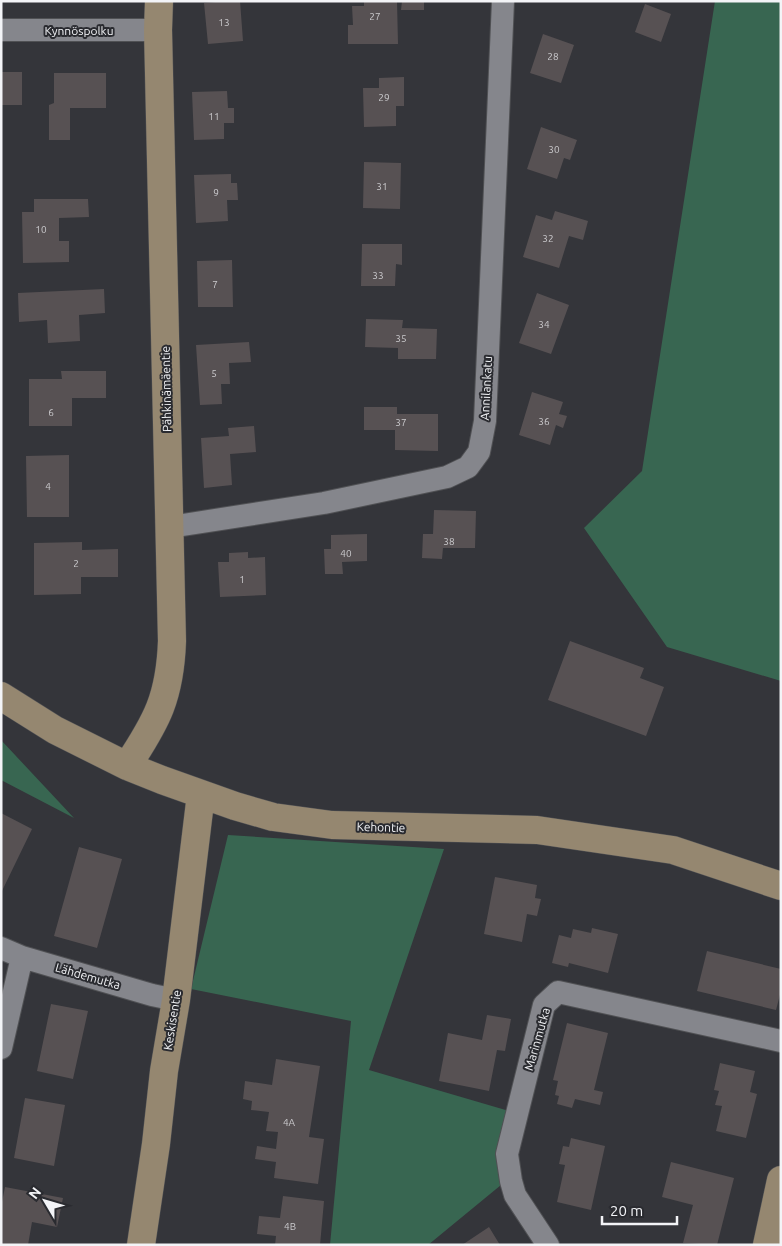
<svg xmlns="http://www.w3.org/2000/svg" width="782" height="1246" viewBox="0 0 782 1246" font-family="Ubuntu,sans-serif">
  <rect width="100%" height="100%" fill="#34353a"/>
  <path fill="#386651" d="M715,1H781V681L667,647L584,528L642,471Z
    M1,740L74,818L1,780Z
    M228,835L444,849L369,1070L509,1111L501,1185L428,1245H330L351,1021L191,989Z"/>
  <path fill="#575153" d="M227,1H240L243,41L208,44L204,3Z
    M364,1H397L398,44H348V25H353L352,6H364Z
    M402,1H424V10H401Z
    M645,4L671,14L661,42L635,32Z
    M543,34L574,45L561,83L530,73Z
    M1,72H22V105H1Z
    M54,73H106V108H70V140H49V105L54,103Z
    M404,77V106H396V126L364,127L363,88H379V78Z
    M227,91L228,108H234V123H224V139L194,140L192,92Z
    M541,127L577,140L570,160L564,158L557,179L527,169Z
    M364,162L401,163L400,209L363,208Z
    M231,174V183H237L238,200H227L228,221L196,223L194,175Z
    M34,199H88L89,217L59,218V241H69V262L23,263L22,212H34Z
    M555,211L588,221L583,240L569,236L559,268L523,257L536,215L552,220Z
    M362,244H402V265L396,264L395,286H361Z
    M232,260L233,307H198L197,261Z
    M104,289L105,313L79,315L80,341L48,343L47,320L19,322L18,293Z
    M537,293L569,305L551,354L519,343Z
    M366,319L403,320L402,328L437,329L436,359H398V348L365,347Z
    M249,342L251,362L229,363L230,384H221L222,404L200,405L196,345Z
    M61,371H106V398H72V426H29V379H62Z
    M532,392L563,402L559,414L567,416L563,428L556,425L550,445L519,435Z
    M364,407H397V414H438V451L395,450V430H364Z
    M254,426L256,452L230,454L232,485L204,488L201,438L229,436L228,428Z
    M69,455V517H27L26,456Z
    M434,510L476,511L475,548H443L442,559L422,558L423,534H433Z
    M367,534V561L342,562L343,574H325L324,549H331V535Z
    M82,542V550L118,549V577H81V594L34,595V543Z
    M248,552V558L265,557L266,595L220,597L218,562H229V553Z
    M570,641L644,668L640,678L664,687L646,736L548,700Z
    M1,813L32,829L1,893Z
    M79,847L122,859L97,948L54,936Z
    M495,877L537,885L535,898L541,899L537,916L527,914L522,942L484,934Z
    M592,928L618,934L608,973L569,963L568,967L552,963L559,935L571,938L573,929L591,933Z
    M707,951L781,969V991L776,1010L697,991Z
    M51,1004L88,1011L73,1079L37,1071Z
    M487,1015L511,1019L505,1051L497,1050L489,1091L439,1081L448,1033L482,1040Z
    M567,1023L608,1033L594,1090L603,1092L600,1105L575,1099L572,1108L557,1104L559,1096L555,1095L558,1081L553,1080Z
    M276,1059L320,1066L309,1137L324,1139L318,1184L274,1178L276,1162L255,1159L257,1146L276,1149L278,1132L266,1131L269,1112L251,1110L252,1101L243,1099L245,1081L272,1085Z
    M720,1063L755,1071L750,1092L757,1094L746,1138L716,1131L722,1106L715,1105L719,1091L714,1090Z
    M25,1098L65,1105L54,1166L14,1158Z
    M571,1138L605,1146L591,1210L557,1202L565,1165L559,1164L563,1146L569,1147Z
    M671,1162L734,1178L717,1245L683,1243L693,1205L662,1197Z
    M5,1187L63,1198L57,1227L32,1222L28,1245H1V1207Z
    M283,1196L324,1201L320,1245H275L276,1236L257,1234L259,1216L280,1218Z
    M489,1227L500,1245H462Z"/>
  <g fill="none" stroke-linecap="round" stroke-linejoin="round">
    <defs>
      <path id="street" d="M1,30H158
        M170,527L324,503L447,477L468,467L479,452L485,421L503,1
        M1,948L22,957L152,995L176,1000
        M1,1048L22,957
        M548,1245L515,1195L511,1181L507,1154L544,1005L558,992L781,1041"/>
      <path id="secondary" d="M1,696L55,730L127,766L162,780L235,806L273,817L332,825L537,830L673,850L781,886
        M127,766C157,721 170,697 172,641L158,30L159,1
        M141,1245L156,1144L164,1071L176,1000L201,794
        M767,1245L781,1180"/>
    </defs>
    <use href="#street" stroke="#505154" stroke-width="24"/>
    <use href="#secondary" stroke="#505154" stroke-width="29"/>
    <use href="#street" stroke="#85868c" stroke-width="22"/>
    <use href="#secondary" stroke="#958770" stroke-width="28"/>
  </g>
  <g text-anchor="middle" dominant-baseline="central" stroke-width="4" stroke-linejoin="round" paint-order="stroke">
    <g font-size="10" fill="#cccbce">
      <text x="375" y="16">27</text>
      <text x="224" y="22">13</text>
      <text x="553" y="56">28</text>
      <text x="384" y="97">29</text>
      <text x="214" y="116">11</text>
      <text x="554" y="149">30</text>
      <text x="382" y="186">31</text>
      <text x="216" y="192">9</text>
      <text x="41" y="229">10</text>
      <text x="548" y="238">32</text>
      <text x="378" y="275">33</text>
      <text x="215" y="284">7</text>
      <text x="544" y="324">34</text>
      <text x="401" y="338">35</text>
      <text x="214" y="373">5</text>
      <text x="51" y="412">6</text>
      <text x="544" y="421">36</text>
      <text x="401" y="422">37</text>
      <text x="48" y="486">4</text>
      <text x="449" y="541">38</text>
      <text x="346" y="553">40</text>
      <text x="76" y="563">2</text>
      <text x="242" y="579">1</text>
      <text x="289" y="1122">4A</text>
      <text x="290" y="1226">4B</text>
    </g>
    <g font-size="12" fill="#f3f4f7" stroke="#2a2b30">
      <text x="79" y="30">Kynnöspolku</text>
      <text transform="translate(486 388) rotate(-87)">Annilankatu</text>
      <text transform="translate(166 389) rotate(-91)">Pähkinämäentie</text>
      <text transform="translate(381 827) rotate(2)">Kehontie</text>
      <text transform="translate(88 976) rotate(16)">Lähdemutka</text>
      <text transform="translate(172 1020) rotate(-81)">Keskisentie</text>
      <text transform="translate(537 1039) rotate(-74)">Marinmutka</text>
    </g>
  </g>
  <rect width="782" height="1246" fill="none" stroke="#f3f4f7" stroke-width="5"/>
  <g transform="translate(45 1201) rotate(308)" stroke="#2a2b30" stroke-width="4" paint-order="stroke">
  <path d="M0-4L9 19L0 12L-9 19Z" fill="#f3f4f7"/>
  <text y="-8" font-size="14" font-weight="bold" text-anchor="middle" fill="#f3f4f7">N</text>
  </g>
  <path d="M602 1216v8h75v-8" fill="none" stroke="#f3f4f7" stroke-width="2.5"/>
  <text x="610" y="1216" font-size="15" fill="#f3f4f7" stroke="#2a2b30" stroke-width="4" paint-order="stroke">20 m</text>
</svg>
